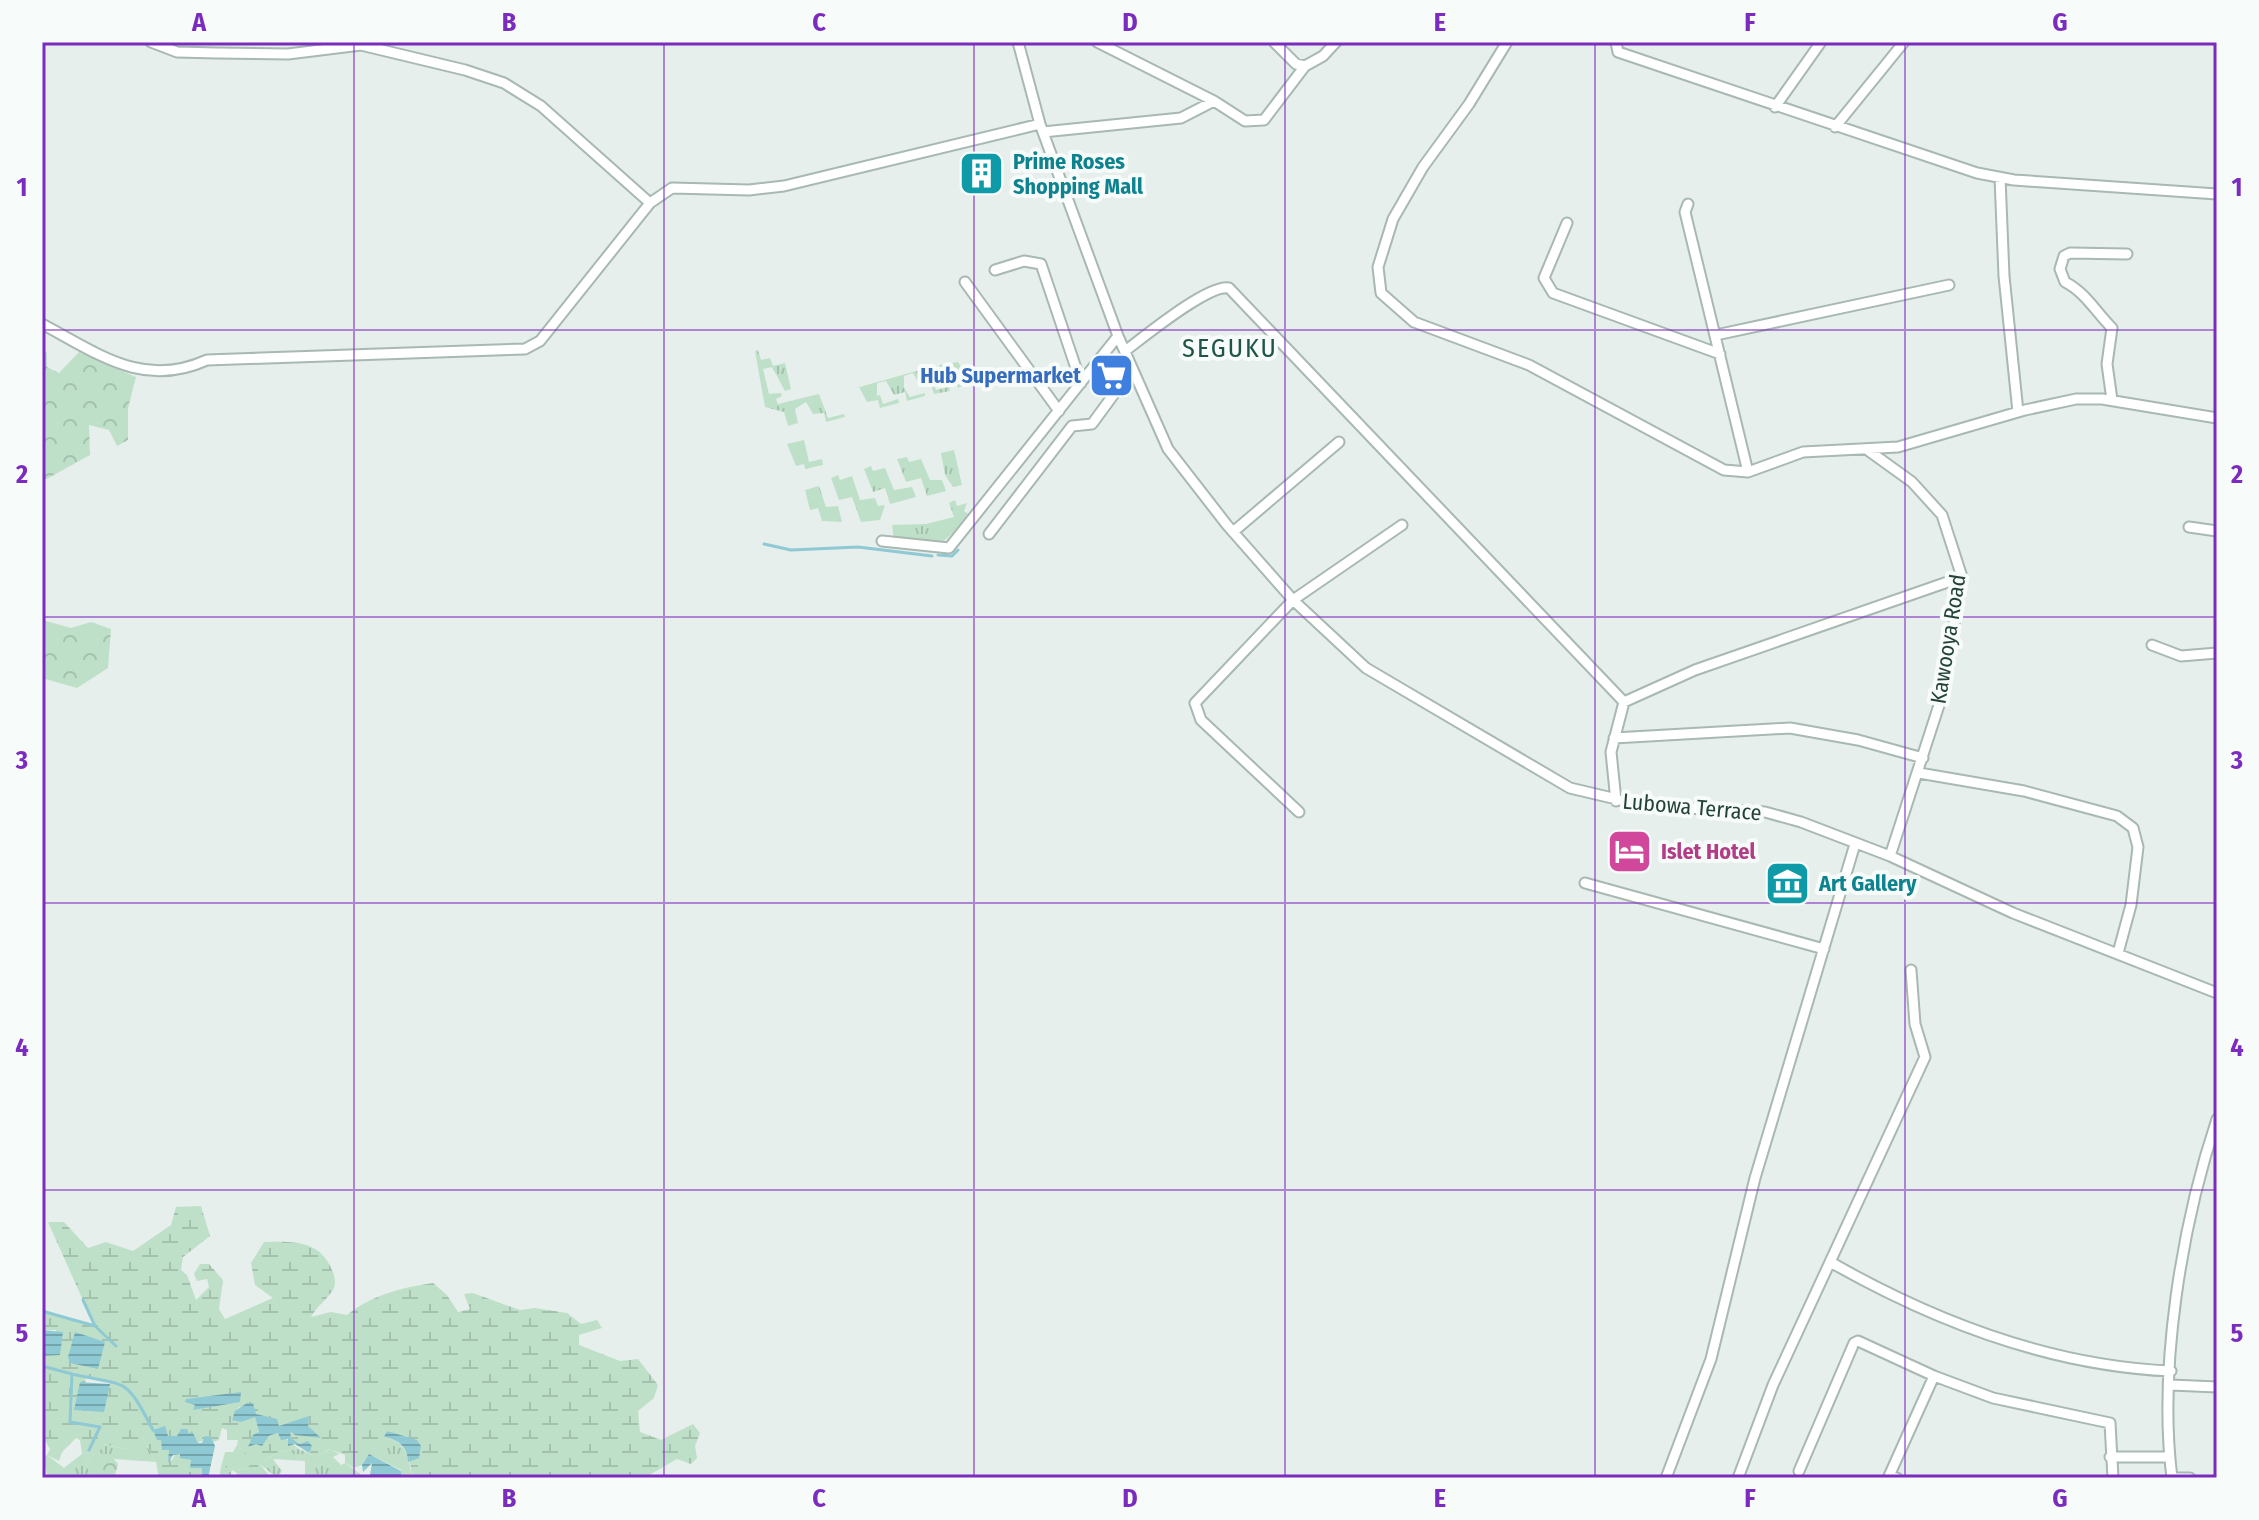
<svg xmlns="http://www.w3.org/2000/svg" width="2259" height="1520" viewBox="0 0 2259 1520" font-family="'Fira Sans Condensed',sans-serif">
  <defs>
    <pattern id="grass-tufts" width="24" height="20" patternUnits="userSpaceOnUse" patternTransform="scale(2)"><rect width="24" height="20" fill="#bfe0c8"/><path d="M3 7l-1-3M5 7V3M7 7l1-3M15 17l-1-3M17 17v-4M19 17l1-3" fill="none" stroke="#a4c1ad"/></pattern>
    <pattern id="forest-crowns" width="20" height="18" patternUnits="userSpaceOnUse" patternTransform="scale(2)"><rect width="20" height="18" fill="#bfe0c8"/><path d="M2 6a3 3 0 1 1 6 0M12 15a3 3 0 1 1 6 0" fill="none" stroke="#a4c1ad"/></pattern>
    <pattern id="wetland-marsh" width="20" height="14" patternUnits="userSpaceOnUse" patternTransform="scale(2)"><rect width="20" height="14" fill="#bfe0c8"/><path d="M1 5h8M5 5V1M11 12h8M15 12V8" fill="none" stroke="#a4c1ad"/></pattern>
    <pattern id="water-rules" width="6" height="5" patternUnits="userSpaceOnUse" patternTransform="scale(2)"><rect width="6" height="5" fill="#8ec9d4"/><path d="M0 2.5h6" fill="none" stroke="#74a5ad"/></pattern>
  </defs>
  <rect width="100%" height="100%" fill="#e6efeb"/>
  <path fill="url(#grass-tufts)" d="M758,350L761,360L770,358L773,366L785,363L791,389L785,391L772,367L763,369L769,394L781,393L782,396L776,399L778,404L819,394L828,418L844,414L845,417L826,422L824,413L813,414L806,402L795,409L798,423L788,426L784,412L765,407L755,351Z
    M958,362L970,382L958,388L956,380H947L939,365Z
    M927,368L936,390L949,387L950,391L934,394L931,385L921,387L913,373L904,376V388L910,397L925,393V396L907,401L905,392L894,395L886,381L877,383V396L880,395L883,404L898,399L899,403L880,408L878,400L867,402L859,387L849,390Z
    M804,440L809,462L822,459L823,465L805,469L804,464L796,466L787,444Z
    M954,450L962,485L953,487L945,475L941,453Z
    M907,457L909,462L921,459L930,480H942L946,491L927,496L921,478L906,482L897,459Z
    M871,466L873,471L885,468L894,490L912,487L916,497L890,504L885,488L873,492L864,469Z
    M838,475L840,480L852,476L860,500L875,498L878,506L885,505L880,520L861,522L852,497L839,500L831,478Z
    M819,486L826,507L838,506L842,522L822,521L818,508L810,510L805,490Z
    M955,500L957,506L967,503L964,511L968,514C940,552 938,546 894,540L892,525L926,524L954,517L949,503Z
    M142,1437L156,1462L114,1459L99,1453L102,1444L125,1449Z
    M384,1437C407,1441 409,1458 412,1478H401V1470L369,1454L368,1448L375,1447Z
    M237,1445L256,1462L243,1470L221,1467L225,1452H233Z
    M299,1449L317,1457L330,1449L339,1454L333,1457L341,1465L345,1463L366,1478L313,1477L305,1475V1461L273,1459L282,1471L277,1478L260,1464L278,1452Z
    M95,1452L86,1463L91,1478H48L42,1457L47,1455L64,1468L82,1454Z"/>
  <path fill="url(#forest-crowns)" d="M42,349L47,353V367L59,373L79,352L136,377L128,408V440L117,446L109,430L89,425L90,455L43,481Z
    M42,620L71,628L91,622L111,629L108,668L77,688L42,678Z
    M95,1452L111,1456L118,1464L114,1478H91L86,1463Z"/>
  <path fill="url(#wetland-marsh)" fill-rule="evenodd" d="M201,1206L210,1236L183,1257L181,1270L187,1275L196,1300L209,1287L207,1279L197,1281L194,1274L200,1264H209L223,1280L219,1309L225,1319L273,1298L255,1285L251,1263L264,1242C293,1241 320,1240 332,1270C335,1276 336,1282 334,1288C329,1298 316,1307 311,1317L331,1312L347,1315C372,1295 400,1288 433,1283L447,1295L458,1312L470,1309L464,1294L473,1293L520,1310L535,1308L567,1313L581,1324L597,1320L602,1328L579,1335V1345L620,1361L638,1359L658,1385L654,1398L638,1411L640,1432L661,1440L693,1424L700,1433L695,1446L697,1458L691,1464L677,1459L644,1478H412L408,1440L387,1431L383,1448H369V1454L362,1465L354,1468L345,1463V1455L329,1449L317,1458L309,1453L311,1451L291,1438L290,1431L302,1436L315,1434L292,1423L279,1426L244,1407H239L232,1419L241,1422L255,1416L259,1432L255,1435V1443L278,1433L299,1449L278,1452L260,1464L271,1478H237V1473L232,1470L230,1478H219L221,1467L243,1470L255,1462L237,1445L238,1440H227V1430L222,1428L219,1440L213,1442L211,1437L197,1443L189,1434L161,1440L169,1450L171,1462L176,1453L180,1454L202,1468V1478H159L156,1462L142,1437L137,1445L125,1449L103,1444L99,1453L82,1454L80,1440L76,1438L62,1452L59,1461L47,1455L50,1449L43,1437L45,1423H42V1356L60,1354L56,1330H42V1311L94,1325L48,1222H64L88,1248L106,1242L133,1251L171,1225L176,1207ZM86,1377L110,1381L104,1404L80,1382L85,1383Z"/>
  <path fill="url(#water-rules)" d="M42,1330L63,1332L60,1355L42,1356Z
    M75,1332L105,1342L98,1369L70,1363L68,1357Z
    M80,1382L110,1384L104,1412L74,1410Z
    M241,1392L240,1402L193,1410L195,1405L185,1402L186,1399Z
    M247,1403H253L256,1414L277,1419L279,1426L309,1416L308,1426L321,1438L295,1435L290,1431L291,1438L300,1444L308,1441L312,1446L309,1453L295,1444L288,1446V1439L281,1440L278,1433L269,1436L262,1446L256,1444L248,1447L253,1435L259,1432L255,1417L241,1422L232,1420L235,1411Z
    M165,1426L168,1436H177L181,1429H187L189,1434L192,1431L198,1443H202L205,1436L211,1437L215,1446L208,1478H202V1468H190L191,1460L180,1458V1454L173,1455L168,1463L169,1450H162L161,1440H157L153,1430Z
    M387,1431L417,1440L421,1446L419,1458L408,1462C408,1447 398,1439 384,1437Z
    M369,1454L401,1471V1478L370,1475L372,1463L363,1472L362,1465Z"/>
  <g fill="none" stroke-linecap="round" stroke-linejoin="round">
    <path stroke="#8ec9d4" stroke-width="3" d="M764,544L791,550L858,547L932,556
      M938,555L952,556L958,550
      M83,1300L95,1326L116,1346
      M42,1311L95,1326
      M46,1367L72,1374L70,1422L100,1427L89,1450
      M72,1374C129,1387 124,1375 153,1430"/>
    <defs>
      <path id="minor" d="M151,42L177,52L217,53L288,54L361,45L465,70L504,83L541,106L650,203
        M1018,42L1040,124L1118,336L1168,449L1227,525L1293,600L1366,668L1570,788L1646,806L1765,812L1801,822L1890,856L2013,913L2217,993
        M1097,42L1214,101
        M1274,42L1296,64L1305,66L1323,56L1336,42
        M1507,42L1469,104L1423,167L1393,219L1378,267L1381,293L1414,322L1529,365L1724,470L1748,472L1803,452L1898,447L2025,410L2076,399H2102L2217,418
        M1616,42L1618,52L1977,173L2014,180L2217,194
        M1775,107L1821,42
        M1835,127L1904,42
        M1043,132L1181,118L1214,101L1245,121L1264,120L1305,66
        M2000,178L2004,276L2018,412
        M1688,204L1685,212L1748,472
        M1567,223L1544,278L1553,293L1720,354
        M995,270L1024,261L1041,264L1081,383
        M965,282L1059,411
        M42,324C99,354 143,389 207,360L525,349L540,341L650,203L672,188L749,190L784,186L1040,124
        M1716,335L1949,285
        M1125,351C1144,337 1208,284 1229,288L1624,702L1695,670L1962,577
        M2112,400L2107,364L2112,328C2096,312 2085,292 2065,282L2060,269L2064,256L2070,253L2127,254
        M1869,451L1912,482L1942,515L1962,577L1941,699L1890,856
        M2189,527L2217,531
        M1233,532L1339,442
        M989,534L1072,426L1092,424L1114,394
        M882,541L949,548L1118,336
        M2152,645L2181,656L2217,653
        M1614,738L1790,728L1858,740L1923,758
        M1919,773L2024,791L2117,816L2133,828L2138,847L2131,905L2118,953
        M1616,801L1611,752L1624,702
        M1299,812L1201,720L1195,703L1293,600L1402,525
        M1585,883L1824,949
        M1832,1263C1936,1322 2051,1366 2171,1371
        M2171,1385L2217,1387
        M2110,1457H2169
        M1799,1471L1854,1343L1858,1341L1934,1376
        M1666,1478L1711,1359L1755,1178L1855,844
        M1738,1478L1773,1385L1925,1057L1915,1024L1911,970
        M1897,1478L1889,1476L1934,1376L1993,1398L2110,1423L2113,1478
        M2172,1478C2158,1367 2182,1224 2217,1119
        M2174,1478H2190"/>
    </defs>
    <use href="#minor" stroke="#a8b8b2" stroke-width="13"/>
    <use href="#minor" stroke="#fff" stroke-width="9"/>
  </g>
  <path fill="none" stroke="#7b2cbf" stroke-width="2" stroke-opacity="0.55" d="M354,42V1478M664,42V1478M974,42V1478M1285,42V1478M1595,42V1478M1905,42V1478M42,330H2217M42,617H2217M42,903H2217M42,1190H2217"/>
  <defs>
    <symbol id="building-square" viewBox="-11 -11 22 22"><rect x="-9" y="-9" width="18" height="18" rx="4" fill="#0f9aa8" stroke="#f7fbf9"/><path d="M-4-6H4V6H1V3H-1V6H-4ZM-2.5-4.3h1.7v1.8h-1.7ZM.8-4.3h1.7v1.8H.8ZM-2.5-1h1.7V.8h-1.7ZM.8-1h1.7V.8H.8Z" fill="#fff"/></symbol>
    <symbol id="supermarket-square" viewBox="-11 -11 22 22"><rect x="-9" y="-9" width="18" height="18" rx="4" fill="#3f7fe0" stroke="#f7fbf9"/><path d="M-6-5.5h2.5l.6 2H6L4.5 2H-2.5L-4.4-4H-6ZM-1.5 3.2a1.3 1.3 0 1 0 .1 0ZM3 3.2a1.3 1.3 0 1 0 .1 0Z" fill="#fff"/></symbol>
    <symbol id="hotel-square" viewBox="-11 -11 22 22"><rect x="-9" y="-9" width="18" height="18" rx="4" fill="#d1479c" stroke="#f7fbf9"/><path d="M-6-4.5h1.5V1H6V5H4.5V3h-9V5H-6ZM-4 0a1.8 1.8 0 1 1 3.6 0ZM.5 0V-2.5h3Q6-2.5 6 0Z" fill="#fff"/></symbol>
    <symbol id="museum-square" viewBox="-11 -11 22 22"><rect x="-9" y="-9" width="18" height="18" rx="4" fill="#0f9aa8" stroke="#f7fbf9"/><path d="M0-6L6-3V-2H-6V-3ZM-5-1h2V3h-2ZM-1-1h2V3h-2ZM3-1h2V3H3ZM-6 4H6V6H-6Z" fill="#fff"/></symbol>
  </defs>
  <g fill-rule="evenodd">
    <use href="#building-square" x="956" y="148" width="51" height="51"/>
    <use href="#supermarket-square" x="1086" y="350" width="51" height="51"/>
    <use href="#hotel-square" x="1604" y="826" width="51" height="51"/>
    <use href="#museum-square" x="1762" y="858" width="51" height="51"/>
  </g>
  <g text-anchor="middle" dominant-baseline="central" stroke-width="8" stroke-linejoin="round" paint-order="stroke">
    <g font-size="22" font-weight="bold" fill="#0d838f" stroke="#f7fbf9" text-anchor="start">
      <text x="1013" y="161">Prime Roses<tspan x="1013" dy="25">Shopping Mall</tspan></text>
      <text x="1819" y="883">Art Gallery</text>
    </g>
    <g font-size="22" font-weight="bold" fill="#366cbe" stroke="#f7fbf9" text-anchor="end">
      <text x="1081" y="375">Hub Supermarket</text>
    </g>
    <g font-size="22" fill="#24423a" stroke="#f7fbf9">
      <text transform="translate(1948 639) rotate(-81)">Kawooya Road</text>
      <text transform="translate(1692 807) rotate(5)">Lubowa Terrace</text>
    </g>
    <g font-size="22" font-weight="bold" fill="#b23c85" stroke="#f7fbf9" text-anchor="start">
      <text x="1661" y="851">Islet Hotel</text>
    </g>
    <g font-size="26" letter-spacing="2" fill="#1f5548" stroke="#f7fbf9">
      <text x="1230" y="348">SEGUKU</text>
    </g>
  </g>
  <rect width="2259" height="1520" fill="none" stroke="#f7fbf9" stroke-width="88"/>
  <rect x="44" y="44" width="2171" height="1432" fill="none" stroke="#7b2cbf" stroke-width="3"/>
  <g font-size="26" text-anchor="middle" font-weight="bold" fill="#7b2cbf">
    <text x="199" y="31">A</text>
    <text x="509" y="31">B</text>
    <text x="819" y="31">C</text>
    <text x="1130" y="31">D</text>
    <text x="1440" y="31">E</text>
    <text x="1750" y="31">F</text>
    <text x="2060" y="31">G</text>
    <text x="22" y="196">1</text>
    <text x="2237" y="196">1</text>
    <text x="22" y="483">2</text>
    <text x="2237" y="483">2</text>
    <text x="22" y="769">3</text>
    <text x="2237" y="769">3</text>
    <text x="22" y="1056">4</text>
    <text x="2237" y="1056">4</text>
    <text x="22" y="1342">5</text>
    <text x="2237" y="1342">5</text>
    <text x="199" y="1507">A</text>
    <text x="509" y="1507">B</text>
    <text x="819" y="1507">C</text>
    <text x="1130" y="1507">D</text>
    <text x="1440" y="1507">E</text>
    <text x="1750" y="1507">F</text>
    <text x="2060" y="1507">G</text>
  </g>
</svg>
